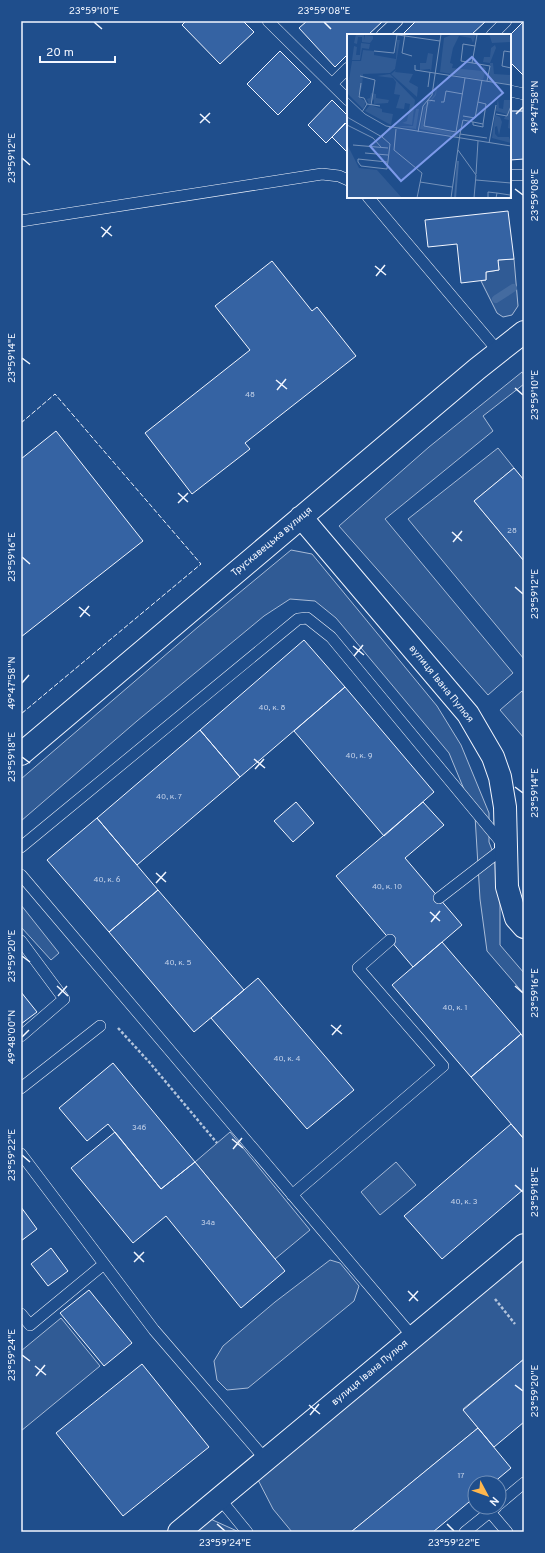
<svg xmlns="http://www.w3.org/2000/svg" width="545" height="1553" viewBox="0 0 545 1553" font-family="Overpass,sans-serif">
  <rect width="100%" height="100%" fill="#1f4e8c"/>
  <path fill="#305b95" stroke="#a8bbd7" d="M514,259L518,306L512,315L503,317L497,313L481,281L486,280V272L499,270L498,260Z
    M522,372L524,375V384L483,416L493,431L385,519L513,673L488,695L339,526L429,447Z
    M498,448L514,468L474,501L524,561V659L408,519Z
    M291,550L312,554L437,706L461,745L489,813V842L500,871V945L524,973V994L487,951L480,899L475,816L449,753L336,618L315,601L290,599L264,616L137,721L21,821V779L198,627Z
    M522,691L524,694V738L500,710Z
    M21,905L59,953L51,960L21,927Z
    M230,1132L310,1230L275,1259L195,1162Z
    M396,1162L416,1185L380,1215L361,1192Z
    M524,1251V1359L463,1409L478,1428L351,1532H292L273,1509L256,1476Z
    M330,1260L340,1263L359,1286L354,1301L248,1388L227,1390L217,1380L214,1361L223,1346L275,1302Z
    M61,1318L100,1366L21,1431V1351Z
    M206,1517L237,1531L239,1532H188Z"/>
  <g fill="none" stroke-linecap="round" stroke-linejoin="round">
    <path stroke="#446ba0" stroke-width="8" d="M496,299L513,288"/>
  </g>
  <path fill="#3563a3" stroke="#f2f6ff" d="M186,21H243L254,32L220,64L182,25Z
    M307,21H383L368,35H348V54L335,67L299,28Z
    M416,21H486L471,35H402Z
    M524,21V76L510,62V35Z
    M280,51L311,82L278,115L247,84Z
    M332,100L348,116V121L326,143L308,125Z
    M510,111H524V159L510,160Z
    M345,123L348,126V153L332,137Z
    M508,211L514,259L498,260L499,270L486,272V280L461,283L457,244L428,247L425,220Z
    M272,261L312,311L317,307L356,356L245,443L250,449L192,494L145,433L250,350L215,306Z
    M56,431L143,541L21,637V459Z
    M514,468L524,480V561L474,501Z
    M304,640L345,687L240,777L200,730Z
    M345,687L434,792L384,836L294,731Z
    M200,730L240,777L137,865L97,818Z
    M296,802L314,823L293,842L274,821Z
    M423,802L444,825L405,858L462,925L413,967L336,876Z
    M97,818L158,890L109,932L47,860Z
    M158,890L244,990L194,1032L109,932Z
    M442,942L521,1034L471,1077L392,985Z
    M258,978L354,1090L307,1129L211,1018Z
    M21,992L37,1012L21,1024Z
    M521,1034L524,1038V1139L471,1077Z
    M113,1063L195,1162L161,1189L108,1124L87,1141L59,1108Z
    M511,1124L524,1139V1189L442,1259L404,1216Z
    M115,1132L161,1189L195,1162L285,1271L241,1308L166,1216L133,1243L71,1168Z
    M21,1207L37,1229L21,1241Z
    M51,1248L68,1271L48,1286L31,1264Z
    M89,1290L132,1343L104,1366L60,1313Z
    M524,1359V1422L494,1447L463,1410Z
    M142,1364L209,1447L123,1516L56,1433Z
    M478,1428L511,1468L493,1483H475V1497L433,1532H351Z"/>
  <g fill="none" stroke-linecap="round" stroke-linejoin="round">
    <defs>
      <path id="lane" d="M268,21L348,100
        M382,35L397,21
        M492,35L506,21
        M332,84L348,68
        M510,91L524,94
        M510,175H524
        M368,197L498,351
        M21,221L322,174L339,176L348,180
        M21,847L298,619L307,618L331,637L505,847L439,898
        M21,875L413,1337
        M21,941L64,999L21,1036
        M21,1088L100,1026
        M21,1154L154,1330L266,1460
        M292,1195L443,1066L358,968L390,940
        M21,1314L30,1325L104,1264
        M220,1499L247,1532
        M499,1504L524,1483
        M490,1512L507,1532
        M465,1532L496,1507"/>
      <path id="street" d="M301,517L468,714L493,757L500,777L505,807L507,887L516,918L524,927
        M21,754L477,369L524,332
        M179,1532L524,1245"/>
    </defs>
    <use href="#lane" stroke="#f2f6ff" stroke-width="12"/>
    <use href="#street" stroke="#f2f6ff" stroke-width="24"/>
    <path stroke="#b3c4dc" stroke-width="2.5" stroke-dasharray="3 2" stroke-linecap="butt" d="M118,1028L150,1063L217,1143
      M495,1299L515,1324"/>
    <use href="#lane" stroke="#1f4e8c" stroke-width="11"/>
    <use href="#street" stroke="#1f4e8c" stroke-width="22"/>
    <path stroke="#f2f6ff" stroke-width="1" stroke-dasharray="5 2" stroke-linecap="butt" d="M21,423L55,394L201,564L21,714"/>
  </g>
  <path fill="none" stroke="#f2f6ff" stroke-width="1.5" d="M94,22L102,29M324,22L331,29M200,114L210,123M516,114L523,107M200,123L210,113M22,158L30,165M515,189L523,195M101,227L112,236M102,237L111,226M375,266L386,275M376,276L385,265M22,358L30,364M276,380L287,389M515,388L523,395M277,390L286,379M178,493L188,502M178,503L188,493M452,532L462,541M453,542L462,531M22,557L30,564M515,587L523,594M79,607L90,616M80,617L89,606M353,646L364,655M354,656L363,645M22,683L29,675M22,757L30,763M254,759L265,768M255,769L264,759M515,787L523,793M156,873L166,882M156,883L166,872M430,912L440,921M431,922L440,911M22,956L30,962M57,986L68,996M515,986L523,993M58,996L67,986M331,1025L342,1034M332,1035L341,1025M22,1037L29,1030M232,1139L243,1148M233,1149L242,1138M22,1155L30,1162M515,1185L523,1192M134,1252L144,1262M134,1262L144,1252M408,1291L418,1301M409,1301L418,1291M22,1355L30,1361M35,1366L46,1375M36,1376L45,1365M515,1385L523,1391M309,1405L320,1414M310,1415L319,1404M217,1524L225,1531M447,1524L454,1531"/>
  <g text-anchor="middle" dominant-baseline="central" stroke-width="3" stroke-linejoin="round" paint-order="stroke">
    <g font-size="8" fill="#c3d1e8">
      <text x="250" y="395">48</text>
      <text x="512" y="531">28</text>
      <text x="272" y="708">40, к. 8</text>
      <text x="359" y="756">40, к. 9</text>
      <text x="169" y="797">40, к. 7</text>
      <text x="107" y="880">40, к. 6</text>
      <text x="387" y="887">40, к. 10</text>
      <text x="178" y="963">40, к. 5</text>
      <text x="455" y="1008">40, к. 1</text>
      <text x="287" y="1059">40, к. 4</text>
      <text x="139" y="1128">34б</text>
      <text x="464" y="1202">40, к. 3</text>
      <text x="208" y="1223">34а</text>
      <text x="461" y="1476">17</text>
    </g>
    <g font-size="10" fill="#f2f6ff" stroke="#1f4e8c">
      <text transform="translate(272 542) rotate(-40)">Трускавецька вулиця</text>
      <text transform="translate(441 684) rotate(51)">вулиця Івана Пулюя</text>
      <text transform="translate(370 1373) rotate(-40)">вулиця Івана Пулюя</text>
    </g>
  </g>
  <g transform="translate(347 34)">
    <rect width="164" height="164" fill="#1f4e8c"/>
    <path d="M9,0L17,1V6L18,1L26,2V5L23,9L15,8V3H11L10,10L7,9ZM106,0H128V3L126,9L124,4L112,2L106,14L103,29L106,30L105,34L136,37V32L139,34L136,46L93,38L97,4ZM142,0H162L164,8L145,9ZM50,6H53L48,35L43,39L16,40L15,53L11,62L19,68L16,75L0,59V46H2L5,27H14L16,16L27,17V21L49,25ZM14,9L23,10L22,15L15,14L13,26H5L7,12L10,13L9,21H13ZM148,11L149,14L143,29H146L147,40L164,41V51L142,47L143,29L136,28L137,23H143L144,14ZM81,19L86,20L84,38L83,35L73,36V29H79ZM49,36L48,38L66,40L62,48L71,53L70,63L44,40ZM43,40L68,66L65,91L55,89L60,87L63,70L58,69L57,75L49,74L53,61L47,60L49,48L46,44L30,42ZM91,46L89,61L78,75L76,92L108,99L112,98L114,89L111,103L73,95L77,74L88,60ZM24,59L29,60V64L42,66L41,69L27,70V65L22,70L20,65L23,64ZM151,64L152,74L156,75L157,66H163L164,95L161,94L162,86L157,85L159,80L149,77ZM23,71L35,75V78L46,80L44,91L18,77ZM69,75H72L69,95L49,92H66ZM148,81L153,83L155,88L152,101L150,92L148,93V100L151,103H162L164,109L145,104ZM0,110L12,134L30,136L55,164H0Z" fill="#305b95"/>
    <path fill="none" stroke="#446ba0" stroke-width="2" d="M108,164L111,127"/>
    <path fill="none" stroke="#7391ba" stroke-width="1" d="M44,0L93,7M58,0L55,19L65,22M124,0L130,1L125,29M128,12L116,10L114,27L143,32L140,47M27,17L47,19L50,1M164,18L157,17L155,32L164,34M68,31V36L164,51M13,42L28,46L24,71M14,49L12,63L17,64L20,70M81,53L83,38M0,63L18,80L39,92L164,112M88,67L81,66L77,92L109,98L118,44M94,68H97L99,57L116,60M131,68L139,70L136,90L116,86L113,100L140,104M15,78L20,70L33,72M149,80L160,82L164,72M116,82L128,84L135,46M0,83L35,103M126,88V91L136,93V90M0,91L26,104L34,113M49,95L47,116L75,139L70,164M71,98L76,72L85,61L94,0M142,109L149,71M6,111L41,114M111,116L129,141L127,164M18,119L41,121M40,128L11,125V128L14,132L40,135L43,110L35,103L43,93M129,140L131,107M129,146L164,149M73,148L105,153M150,159L163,161M104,164L113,100M141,164V158L150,159L149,164M163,164L164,149"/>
    <path fill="#7d9aea" fill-opacity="0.15" stroke="#7d9aea" stroke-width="2" d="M125,23L156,59L54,147L23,112Z"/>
    <rect width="164" height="164" fill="none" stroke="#f2f6ff" stroke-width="2"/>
  </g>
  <rect width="545" height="1553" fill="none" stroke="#1f4e8c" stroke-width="44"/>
  <g transform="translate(487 1495) rotate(131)"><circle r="19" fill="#1f4e8c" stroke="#7391ba"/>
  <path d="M0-3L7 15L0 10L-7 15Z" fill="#ffb74d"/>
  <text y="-6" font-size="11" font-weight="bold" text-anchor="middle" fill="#f2f6ff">N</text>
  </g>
  <path d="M40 56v6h75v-6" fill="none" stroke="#f2f6ff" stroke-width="2"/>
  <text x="46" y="56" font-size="12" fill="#f2f6ff" stroke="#1f4e8c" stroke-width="3" paint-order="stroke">20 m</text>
  <rect x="22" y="22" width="501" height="1509" fill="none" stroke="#f2f6ff" stroke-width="1.5"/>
  <g font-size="10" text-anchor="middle" fill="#f2f6ff">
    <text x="94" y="14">23°59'10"E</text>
    <text x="324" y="14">23°59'08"E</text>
    <text transform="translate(534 107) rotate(-90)" y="4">49°47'58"N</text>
    <text transform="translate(11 158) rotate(-90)" y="4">23°59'12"E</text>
    <text transform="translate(534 195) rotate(-90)" y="4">23°59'08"E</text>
    <text transform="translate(11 358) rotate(-90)" y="4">23°59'14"E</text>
    <text transform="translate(534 395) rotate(-90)" y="4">23°59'10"E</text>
    <text transform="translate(11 557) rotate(-90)" y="4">23°59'16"E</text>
    <text transform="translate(534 594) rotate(-90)" y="4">23°59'12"E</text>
    <text transform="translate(11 683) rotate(-90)" y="4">49°47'58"N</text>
    <text transform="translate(11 757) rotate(-90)" y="4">23°59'18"E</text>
    <text transform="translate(534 793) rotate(-90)" y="4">23°59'14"E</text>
    <text transform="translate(11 956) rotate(-90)" y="4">23°59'20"E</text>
    <text transform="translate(534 993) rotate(-90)" y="4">23°59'16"E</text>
    <text transform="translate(11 1037) rotate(-90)" y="4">49°48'00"N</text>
    <text transform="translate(11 1155) rotate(-90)" y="4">23°59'22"E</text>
    <text transform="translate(534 1192) rotate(-90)" y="4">23°59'18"E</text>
    <text transform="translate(11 1355) rotate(-90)" y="4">23°59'24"E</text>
    <text transform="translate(534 1391) rotate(-90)" y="4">23°59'20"E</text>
    <text x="225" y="1546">23°59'24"E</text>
    <text x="454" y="1546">23°59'22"E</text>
  </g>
</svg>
